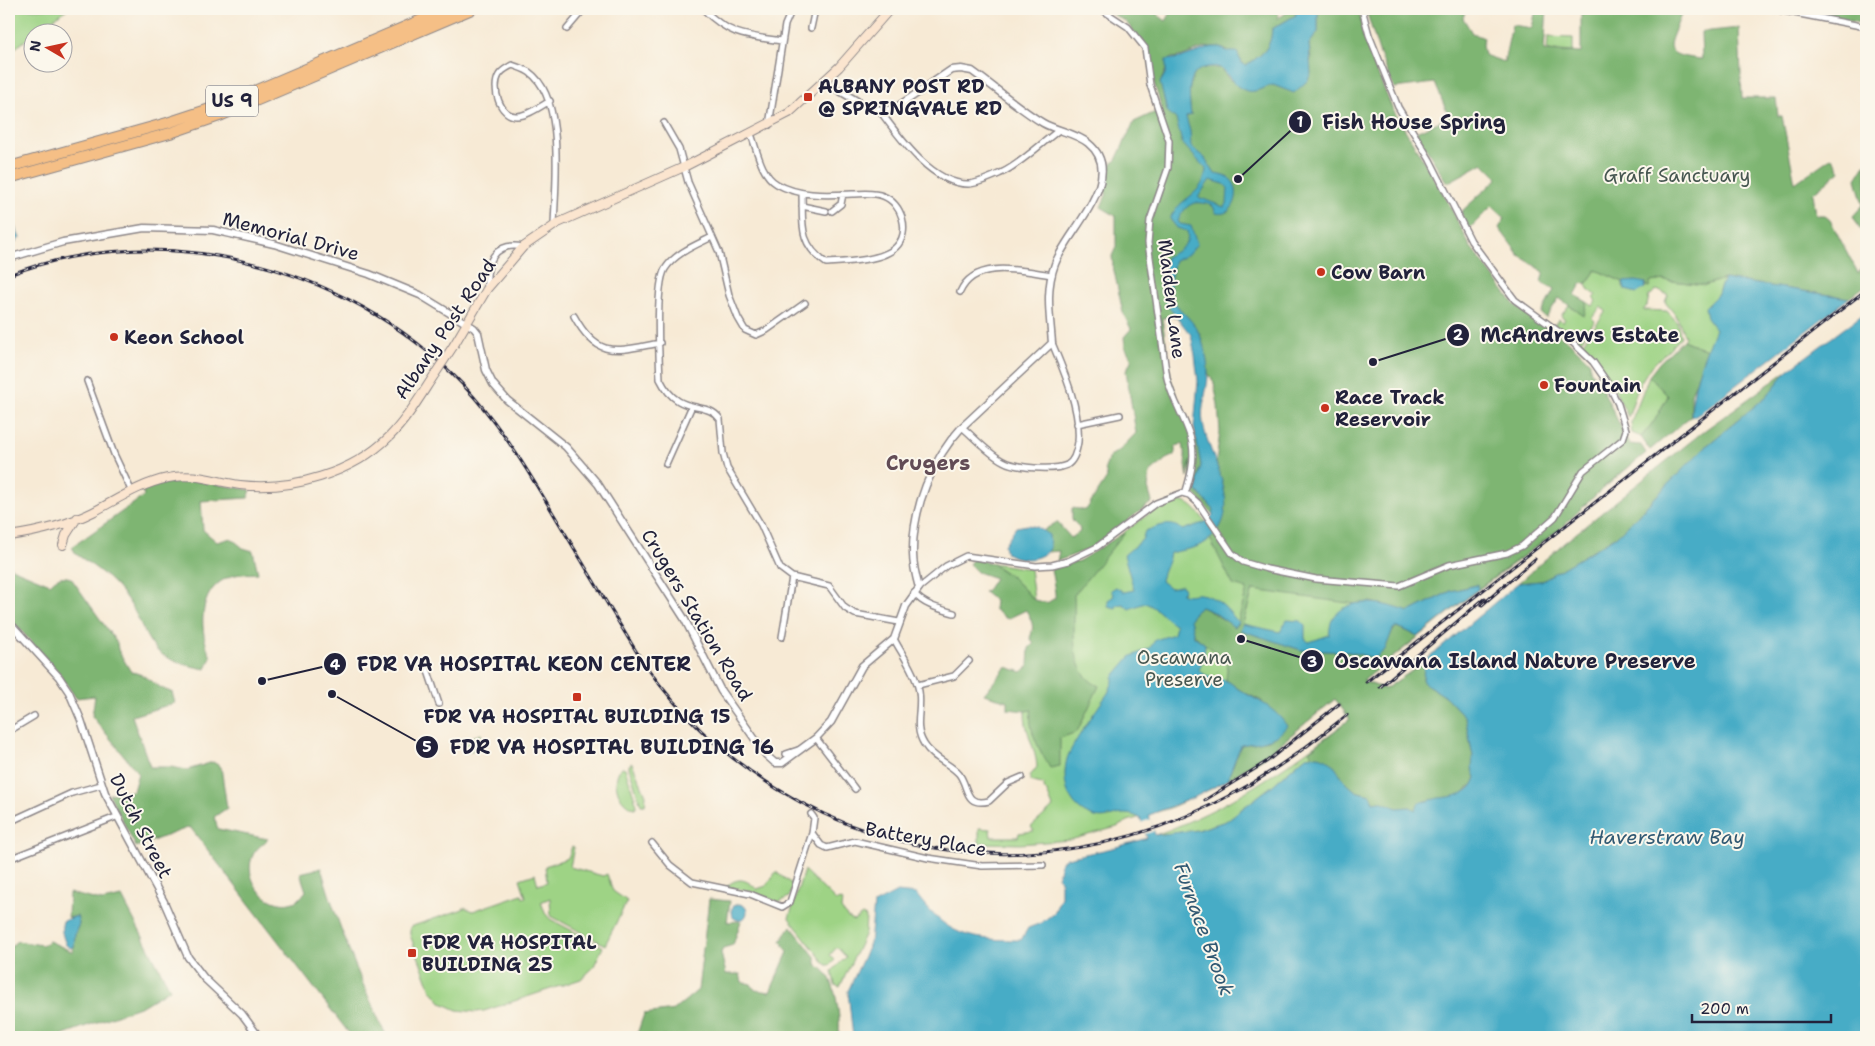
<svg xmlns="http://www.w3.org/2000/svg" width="1875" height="1046" viewBox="0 0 1875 1046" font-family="'Shantell Sans',sans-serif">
  <rect width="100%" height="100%" fill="#fbf7ec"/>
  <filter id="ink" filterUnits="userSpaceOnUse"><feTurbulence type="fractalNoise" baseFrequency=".02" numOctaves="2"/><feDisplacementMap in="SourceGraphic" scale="10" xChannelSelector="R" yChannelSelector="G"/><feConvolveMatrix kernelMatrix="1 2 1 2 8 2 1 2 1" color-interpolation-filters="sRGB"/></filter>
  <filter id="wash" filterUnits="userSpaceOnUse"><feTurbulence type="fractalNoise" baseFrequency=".0096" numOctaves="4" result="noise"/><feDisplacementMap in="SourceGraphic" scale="20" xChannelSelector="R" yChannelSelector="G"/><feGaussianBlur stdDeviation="1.12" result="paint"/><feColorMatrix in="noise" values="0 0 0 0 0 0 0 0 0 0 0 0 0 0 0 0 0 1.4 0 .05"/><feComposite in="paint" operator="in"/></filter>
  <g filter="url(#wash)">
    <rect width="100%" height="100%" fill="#f7ead5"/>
    <path fill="#9ed385" stroke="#607a60" d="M9,9H67L36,32H32V35L9,53Z
      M1548,37L1573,38V52L1547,50Z
      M1596,270L1623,282V287L1644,289L1646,286L1649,287L1650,282L1664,280L1705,285L1724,279L1717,295L1705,307L1716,329L1707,350L1683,340L1685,337L1677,317L1665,302L1668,295L1657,290L1649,296L1647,306L1643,310L1667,311L1677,322L1681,337L1649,369L1639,385L1628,417L1607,375L1582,344L1606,311L1601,307L1592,318L1595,321L1580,342L1554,325L1559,319L1563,322L1565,319L1561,316L1569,305L1584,316L1587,302L1593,306L1596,301L1593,298L1596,295L1588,289L1587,283Z
      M1649,376L1668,396L1655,420L1641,437L1632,433L1631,422Z
      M1636,461L1586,503L1560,529L1478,590L1363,681L1385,689L1424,663L1422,672L1473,756H1306L1273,785L1226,821L1198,830L1155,835C1228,809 1288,766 1350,719L1335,699L1263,758L1211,789L1170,808L1128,821L1117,827L1070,840L1020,844L979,843V828L990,829L991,837H1018L1019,833L1034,831L1031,827L1053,807L1047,792L1043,787L1045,785L1030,781V776L1037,767C1036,748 1024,731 1025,711L1033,709L1066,667L1053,569C1095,562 1126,528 1160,506C1185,496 1191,503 1206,522Z
      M992,563L1030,569L1034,600L1013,578Z
      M481,734L485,746L464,753L460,741Z
      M632,763L646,795L645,805H641L629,768V765Z
      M622,767L625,768L637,805L635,808C618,805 610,779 622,767Z
      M572,846L574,847L570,867L603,876L607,874L613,891L627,901L605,945L551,916L550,898L541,902L545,913L550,919L603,947L593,968L581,979L484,1011L476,1012L457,1010L442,1003L431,990L410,935V927L463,909L464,907L473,911L522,894L523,898L526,897L520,879L535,874L538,885L547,882L545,866L568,858Z
      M804,870L836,901L842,900L841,909L848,918L854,921L862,915L866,917L865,933L840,987L835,985L832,971L846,957L837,947L830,955L835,960L830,965H826L789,918Z
      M776,872L793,885L789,897L779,902L749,891L726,887C738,876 746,879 757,889L766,886Z"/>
    <path fill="#7eb572" stroke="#506c56" d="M1104,9H1150L1166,21L1173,9H1280L1277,19L1292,9L1296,10V15L1272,29C1271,49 1262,55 1246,65L1242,64L1238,56C1232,53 1223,48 1216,47C1201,45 1186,58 1171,58L1160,83L1191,115C1189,98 1186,81 1200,68H1220L1230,80L1254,91L1273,85L1284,88L1311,60L1309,44L1318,32V9H1359L1363,37L1392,108L1446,198L1470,246L1514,304L1527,315L1567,340L1590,362V370L1602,388L1629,444L1641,445L1646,453L1605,486L1560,529L1478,589L1476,585L1451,591L1409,612L1372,602L1355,604L1253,590L1241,630L1301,650L1349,652L1375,658L1396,627L1419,636L1363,681L1385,689L1424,663L1423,682L1446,697L1465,717L1473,756V770L1476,777L1474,783L1460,796L1419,802L1418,809L1414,810L1410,807L1397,808L1373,802L1370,795C1364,793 1357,793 1352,788C1338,777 1334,758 1313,756L1309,751L1350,719L1335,699L1263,758L1227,780L1241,745L1269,740L1262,701L1241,691L1226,680L1228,659C1212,649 1169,627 1201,607C1214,613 1223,621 1237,625L1247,589L1233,585L1210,539L1220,525L1224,492L1216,462L1220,432L1218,405L1214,383L1208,373L1200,334L1186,316L1162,318L1171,380L1178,401L1194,435V441L1198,440L1201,465L1196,490L1214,510L1213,515L1192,491L1190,460L1188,478L1183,444L1175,446V455L1166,459L1150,473L1148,488L1152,502L1090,549L1057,561L1059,551L1047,552L1050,549L1044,530L1057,522L1071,538L1080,532L1079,527L1072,520V508L1086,510L1107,478L1105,468L1110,456L1120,450L1136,433L1126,371L1132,359L1125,347L1124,337L1131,329L1123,313L1113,266L1112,256L1116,247V216L1101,207L1107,193L1102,191L1104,171L1116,160L1134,122L1162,109L1153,80L1147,48L1126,22Z
      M1402,9H1466L1463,18L1472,33L1484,38L1482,45L1484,55L1504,62L1512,25L1532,28L1536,9H1547L1544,51L1581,53V9H1682C1675,41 1651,55 1702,59L1701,32L1739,28L1742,98H1776L1778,116H1782L1795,183L1832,157L1840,171L1813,193L1816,215H1824L1830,220L1858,273L1866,262V285L1849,298L1724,279L1705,285L1664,280L1650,282L1649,287L1646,286V283L1623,282L1596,270L1587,283L1581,284L1575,295L1587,302L1584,316L1559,298L1546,318L1541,314L1554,290L1541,282L1544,272L1519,255L1499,228L1505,218L1492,206L1468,230L1461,212L1498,178L1483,163L1447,183L1416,132L1449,117L1435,83L1394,88L1379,52L1366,10L1400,14Z
      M1786,9H1854L1866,11V24Z
      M1866,163V240L1853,216L1863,205L1856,179Z
      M1683,340L1707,350L1691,394V416L1650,450L1641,437L1655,420L1668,396L1649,376L1660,362Z
      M1787,371L1767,396L1704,448L1617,536L1541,581L1518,583L1564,543L1705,430Z
      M190,480L251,490L248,498L201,501L203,530L217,542L231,538L243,548L253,551L258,573C248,574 236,573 227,578C197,591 199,633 211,657L206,669C133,657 156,631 118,588C107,575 90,564 76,554L72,547L144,496L142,490L160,484Z
      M1125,532L1074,595C1076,624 1066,672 1099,686L1077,732L1060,738V766L1050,768C1041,752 1026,728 1032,710L1025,711L1008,709V701L984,694L1006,667L1022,672L1028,667L1029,648L1034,643L1030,638C1035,626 1032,621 1026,610L1007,619L994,609L995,601L984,592L988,589L995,578L977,572L969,564L973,559L991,563L1013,578L1034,600L1047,603L1055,598C1056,593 1052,576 1051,569L1079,561Z
      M9,567L50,584C57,577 61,575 71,578L117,643L118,650L131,672C147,673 156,689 172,692L175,703L132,716L150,767H171L187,770L213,762L221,767L227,808L214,817L218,829L268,839C264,843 257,848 254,853C239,879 271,915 298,900C301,898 304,893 306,891L300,873L321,868C338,926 361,983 387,1037H352L190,827L136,847L109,794L133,791L138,773L92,716L95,696L76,698L61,676L9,617Z
      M69,893L102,901L122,897L170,989L142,1006L64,1034L61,1037H9V948L17,941L42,945L49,941L73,952L75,933L79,924L77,916L68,918Z
      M709,899L730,901L727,922L741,921L733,945L723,948L721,953L726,974H740L742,982L751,984L755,990L770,992L788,952L781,941L791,926L816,958V964C820,967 825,971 828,975C836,987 842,1024 838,1037H636L644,1014L674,1010L698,990Z"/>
    <path fill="#47acc6" stroke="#346780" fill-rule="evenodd" d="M1293,9H1318V32L1309,44L1311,74L1307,81L1294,93L1273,85C1265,87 1255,93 1247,91C1233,87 1230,75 1220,68C1217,66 1212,67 1209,67C1185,69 1189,97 1191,115L1186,117L1190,131L1191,147L1205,158L1215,174C1220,175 1226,176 1230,179C1243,189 1235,218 1216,213L1213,206C1195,199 1186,203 1178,221L1180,224L1191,226L1197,244L1190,253L1175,261C1157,313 1193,305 1203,344C1206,353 1208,365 1208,374C1208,390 1200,407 1203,423C1209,460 1249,511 1206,542C1197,549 1181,550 1170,553C1169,562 1163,570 1161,581L1170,588L1182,585L1184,590L1181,593C1188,597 1193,593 1200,594C1217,596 1228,610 1238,622L1234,627L1215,613L1201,607L1194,612L1190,619L1194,636L1205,644L1204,657L1199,670C1207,679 1217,676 1227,681C1232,683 1236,688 1240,690C1260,702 1273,706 1287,726C1276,741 1259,742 1241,745L1227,780L1195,797L1149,815L1155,835L1198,830L1226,821L1273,785L1306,756C1337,753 1333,773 1352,788C1357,793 1364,793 1370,795L1373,802L1380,801L1397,808L1410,807L1416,810L1419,802C1427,802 1433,799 1439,798C1454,797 1472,794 1476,777L1472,768L1473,756L1465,717L1446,697L1423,682L1424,662L1518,583L1541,581L1617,536L1704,448L1767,396L1787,371L1866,312V1037H853L848,991L870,943L874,904L897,892L916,894C948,936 968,940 1021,940L1028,928L1041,923L1054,913L1061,897V881L1058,877L1061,862L1067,858L1113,848L1147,838L1140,818C1118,807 1110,823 1092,816C1068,808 1061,782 1067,759C1071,745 1099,706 1108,693L1113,682V677L1130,657L1150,648L1155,640L1174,634L1176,625C1164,618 1158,608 1145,603L1129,609L1123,604L1117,605L1116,608L1108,606V600L1114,596L1111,590L1116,587L1124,592L1134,590L1124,555L1142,540L1145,531C1160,526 1169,520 1183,530L1206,522L1213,515L1214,510L1196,490L1201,465L1194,427L1198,381L1195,355L1191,335L1167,305L1163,292L1166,257C1177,251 1191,246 1187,231L1177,228L1170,219C1179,196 1204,197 1206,169L1182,143L1176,119L1167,111L1160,83L1166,72V60L1180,58L1212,47H1219L1228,52H1237L1242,64L1246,65C1262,55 1271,49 1272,29L1296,15V10ZM1210,180L1224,184L1228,188L1227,204L1224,207L1198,197Z
      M9,214L20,238L9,248Z
      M1724,279L1849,298L1696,416H1691C1692,384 1703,358 1715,329L1707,318L1705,307L1717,295Z
      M1636,281L1646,283L1644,289L1637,293L1625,290L1623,282Z
      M1028,525L1037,527L1049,535L1050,549C1037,562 1021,561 1006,553L1004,545L1016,527Z
      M1477,585L1478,589L1419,636C1410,634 1406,629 1396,627L1393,629L1385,650L1375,658L1349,652L1301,650L1240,630L1243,624L1280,632L1287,620L1301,621L1305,625V639L1309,642L1329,635C1330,630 1330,624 1332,620C1348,593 1386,604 1409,612L1451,591Z
      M731 912a8 8 0 1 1 16 0a8 8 0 1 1-16 0Z
      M77,916L79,924L75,933L74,947L70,948L66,945C63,936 60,931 63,921Z"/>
    <path fill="#f7ead5" d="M1151,819L1154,831L1145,834L1140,823Z"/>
  </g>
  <g filter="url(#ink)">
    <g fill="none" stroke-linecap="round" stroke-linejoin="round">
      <defs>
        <path id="minor" d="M703,9C730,36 746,36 782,41
          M1101,9L1128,27L1145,48L1150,85L1169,141L1168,168L1150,220L1148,243L1167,378C1172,401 1189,424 1192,444C1195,461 1190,478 1185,494
          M1774,9L1866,27
          M811,28L815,9
          M567,29L584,9
          M550,101C541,106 528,116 517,116C500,117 491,88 499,75C502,70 507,68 512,65C518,67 524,69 529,72C566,98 555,186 554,226
          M880,111C899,137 932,184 968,184C977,184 992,177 1001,173C1018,166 1043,142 1059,130
          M664,123L679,149L688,182L719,252L729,295L738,318L745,330L756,335L767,330L805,303
          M769,125L785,25L792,9
          M751,134C757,150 761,175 777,184C800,197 827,195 852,194C862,194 873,192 883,196C902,203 911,232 896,247C883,261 844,262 826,263C798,243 803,224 802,193
          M802,206L826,211
          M832,211L841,204L843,194
          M712,237C696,245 675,253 665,269C655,286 659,356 660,379C679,418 706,399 720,419L723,453L727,468L761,525L780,568L792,577L829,586L845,608L855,614L899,622
          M487,288C485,264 494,241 523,247
          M960,292C975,258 1023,271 1052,275
          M574,316C598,360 616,351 660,343
          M87,381L114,454L131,490
          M1077,424L1120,415
          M962,427C975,438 988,453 1003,461C1015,468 1054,471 1067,465C1074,461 1077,449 1078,442C1081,411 1064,371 1052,343
          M666,464L691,408
          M919,588L946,566L966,556L1036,566L1052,565L1068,561L1097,547L1156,503L1182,493L1189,495L1198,503L1232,553L1243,562L1267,569L1316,579L1399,586L1449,565L1507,553L1522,546L1555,517L1583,471L1623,439L1626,430L1618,404L1607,382L1593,362L1569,339L1515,300L1471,241L1430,160L1398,107L1369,35L1362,9
          M914,593C923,605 940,609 954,613
          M782,637L792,577
          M894,639C902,654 914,671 918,687C924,706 912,725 924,744C933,759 950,763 959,774C969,787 964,807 989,801L1008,783L1022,777
          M426,665L439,704
          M918,685L954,676L969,661
          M9,731L34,716
          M816,738L855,789
          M786,754L798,750
          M811,814L814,818L812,833L821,845L827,848L855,841L928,858L982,866L1043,865
          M9,822L72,793L101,785
          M652,843L670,865L692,882L750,894L782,907L790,902L812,833
          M9,859L116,817"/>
        <path id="tertiary" d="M9,258L63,242L144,228L213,230L274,244L369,274L420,295L474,328L478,333L486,370L493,384L507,400L566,447L598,484L684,618L721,691L766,755L775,763H782L816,738L831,722L862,666L894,639L906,606L919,588C916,577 913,565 913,554C912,509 932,459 962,427L1052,343C1050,316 1045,290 1055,264C1067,231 1129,176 1088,143C1076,133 1057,131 1043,123C1018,108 996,88 972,71L961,69L951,70L897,107L884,111L862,104L823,81
          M9,622L59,677L69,692L81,720L105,793L164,902L188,957L204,978L242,1014L259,1037"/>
        <path id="secondary" d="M454,345L487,289L523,247L558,223L684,167L789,113L839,67L890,9
          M9,536C37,532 67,525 93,512C118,499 140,484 168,478C193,472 216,482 240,485C292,491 353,473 390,436C408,418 421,395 435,374
          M63,545L66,535L77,518"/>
        <path id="motorway" d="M9,167L167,123L219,106L447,9
          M9,178L170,133L222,115L472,9"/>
      </defs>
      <use href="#minor" stroke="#8c8688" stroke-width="8"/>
      <use href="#tertiary" stroke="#8c8688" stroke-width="9"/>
      <use href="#secondary" stroke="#8c8688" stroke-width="10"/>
      <use href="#motorway" stroke="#8c8688" stroke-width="12"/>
      <use href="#minor" stroke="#fff" stroke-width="5"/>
      <use href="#tertiary" stroke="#fff" stroke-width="6"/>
      <use href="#secondary" stroke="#fbe5cf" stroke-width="8"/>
      <use href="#motorway" stroke="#f5bf86" stroke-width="10"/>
      <defs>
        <path id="rail" d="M9,275C168,214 363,269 474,397C506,434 531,476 556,518C583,563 609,607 636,651C677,715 733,766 800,802C942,878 1101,867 1240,790C1278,769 1313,742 1347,715
          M1482,605L1535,559
          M1366,682L1866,290
          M1380,687L1485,598
          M1205,800L1266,762L1339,704"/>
      </defs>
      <use href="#rail" stroke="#22223b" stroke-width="3"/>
      <use href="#rail" stroke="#fbf7ec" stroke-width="1" stroke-dasharray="4" stroke-linecap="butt"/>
      <defs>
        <path id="secondary-bridge" d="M435,374L454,345"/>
      </defs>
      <use href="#secondary-bridge" stroke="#8c8688" stroke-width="10" stroke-linecap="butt"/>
      <use href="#secondary-bridge" stroke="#fbe5cf" stroke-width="8"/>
    </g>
  </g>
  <g fill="#c8321e" stroke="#fbf7ec" stroke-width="2">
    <rect x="803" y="92" width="10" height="10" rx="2.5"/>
    <circle cx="1321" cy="272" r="5"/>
    <circle cx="114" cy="337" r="5"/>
    <circle cx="1544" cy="385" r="5"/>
    <circle cx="1325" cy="408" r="5"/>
    <rect x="572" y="692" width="10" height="10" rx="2.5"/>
    <rect x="407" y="948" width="10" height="10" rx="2.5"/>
  </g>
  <g text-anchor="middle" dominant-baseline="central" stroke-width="4" stroke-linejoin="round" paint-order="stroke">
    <rect fill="#fbf7ec" stroke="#636270" stroke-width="1" x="206" y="85.5" width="52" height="31" rx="4"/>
    <g font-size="18" font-weight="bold" fill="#22223b">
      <text x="232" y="101">US 9</text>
    </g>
    <g font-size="19" font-weight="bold" fill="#22223b" stroke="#fbf7ec" text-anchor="start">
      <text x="818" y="86">ALBANY POST RD<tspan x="818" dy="22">@ SPRINGVALE RD</tspan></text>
      <text x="1331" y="272">Cow Barn</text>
      <text x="124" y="337">Keon School</text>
      <text x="1554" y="385">Fountain</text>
      <text x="1335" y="397">Race Track<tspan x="1335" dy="22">Reservoir</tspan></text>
      <text x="577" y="716" text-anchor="middle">FDR VA HOSPITAL BUILDING 15</text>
      <text x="422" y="942">FDR VA HOSPITAL<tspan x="422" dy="22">BUILDING 25</tspan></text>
    </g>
    <g font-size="19" fill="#475751" stroke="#fbf7ec">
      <text x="1677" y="175">Graff Sanctuary</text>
      <text x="1184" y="657">Oscawana<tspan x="1184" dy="22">Preserve</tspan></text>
    </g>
    <g font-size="19" fill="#22223b" stroke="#fbf7ec">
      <text transform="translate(291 236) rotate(15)">Memorial Drive</text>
      <text transform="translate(1172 299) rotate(83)">Maiden Lane</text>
      <text transform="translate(445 329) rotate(-56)">Albany Post Road</text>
      <text transform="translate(697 615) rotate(59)">Crugers Station Road</text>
      <text transform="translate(141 826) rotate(63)">Dutch Street</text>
      <text transform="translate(926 839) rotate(10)">Battery Place</text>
    </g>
    <g font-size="20" font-style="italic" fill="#315973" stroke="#fbf7ec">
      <text x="1667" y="837">Haverstraw Bay</text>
      <text transform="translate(1204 929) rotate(70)">Furnace Brook</text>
    </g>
    <g font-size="21" font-weight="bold" fill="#624c56" stroke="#fbf7ec">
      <text x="928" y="463">Crugers</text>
    </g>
  </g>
  <path fill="none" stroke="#22223b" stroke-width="2" d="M1238 179L1300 122M1373 362L1458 335M1241 639L1312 661M262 681L335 664M332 694L427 747"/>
  <g fill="#22223b" stroke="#fbf7ec" stroke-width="2">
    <circle cx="1238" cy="179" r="5"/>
    <circle cx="1373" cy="362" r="5"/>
    <circle cx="1241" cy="639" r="5"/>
    <circle cx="262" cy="681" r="5"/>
    <circle cx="332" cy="694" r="5"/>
    <circle cx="1300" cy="122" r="12"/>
    <circle cx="1458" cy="335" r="12"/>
    <circle cx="1312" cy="661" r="12"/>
    <circle cx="335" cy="664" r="12"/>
    <circle cx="427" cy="747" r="12"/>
  </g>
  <g font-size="15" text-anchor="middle" font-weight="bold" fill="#fff">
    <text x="1300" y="127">1</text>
    <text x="1458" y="340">2</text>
    <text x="1312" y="667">3</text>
    <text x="335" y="670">4</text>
    <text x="427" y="752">5</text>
  </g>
  <g font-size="20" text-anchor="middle" font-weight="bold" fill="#22223b" stroke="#fbf7ec" stroke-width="4" stroke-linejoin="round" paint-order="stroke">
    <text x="1414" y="129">Fish House Spring</text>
    <text x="1580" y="342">McAndrews Estate</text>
    <text x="1515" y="668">Oscawana Island Nature Preserve</text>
    <text x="524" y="671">FDR VA HOSPITAL KEON CENTER</text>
    <text x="612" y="754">FDR VA HOSPITAL BUILDING 16</text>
  </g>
  <rect width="1875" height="1046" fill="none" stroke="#fbf7ec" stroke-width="30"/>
  <g transform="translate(48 48) rotate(279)"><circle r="24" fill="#fbf7ec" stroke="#a4a2a5"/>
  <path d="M0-4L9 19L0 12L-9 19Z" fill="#c8321e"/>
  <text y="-8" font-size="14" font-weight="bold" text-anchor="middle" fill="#22223b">N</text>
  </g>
  <path d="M1692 1014v8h139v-8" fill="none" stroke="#22223b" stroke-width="2.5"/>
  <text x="1700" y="1014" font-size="15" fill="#22223b" stroke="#fbf7ec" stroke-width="4" paint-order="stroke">200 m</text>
</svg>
